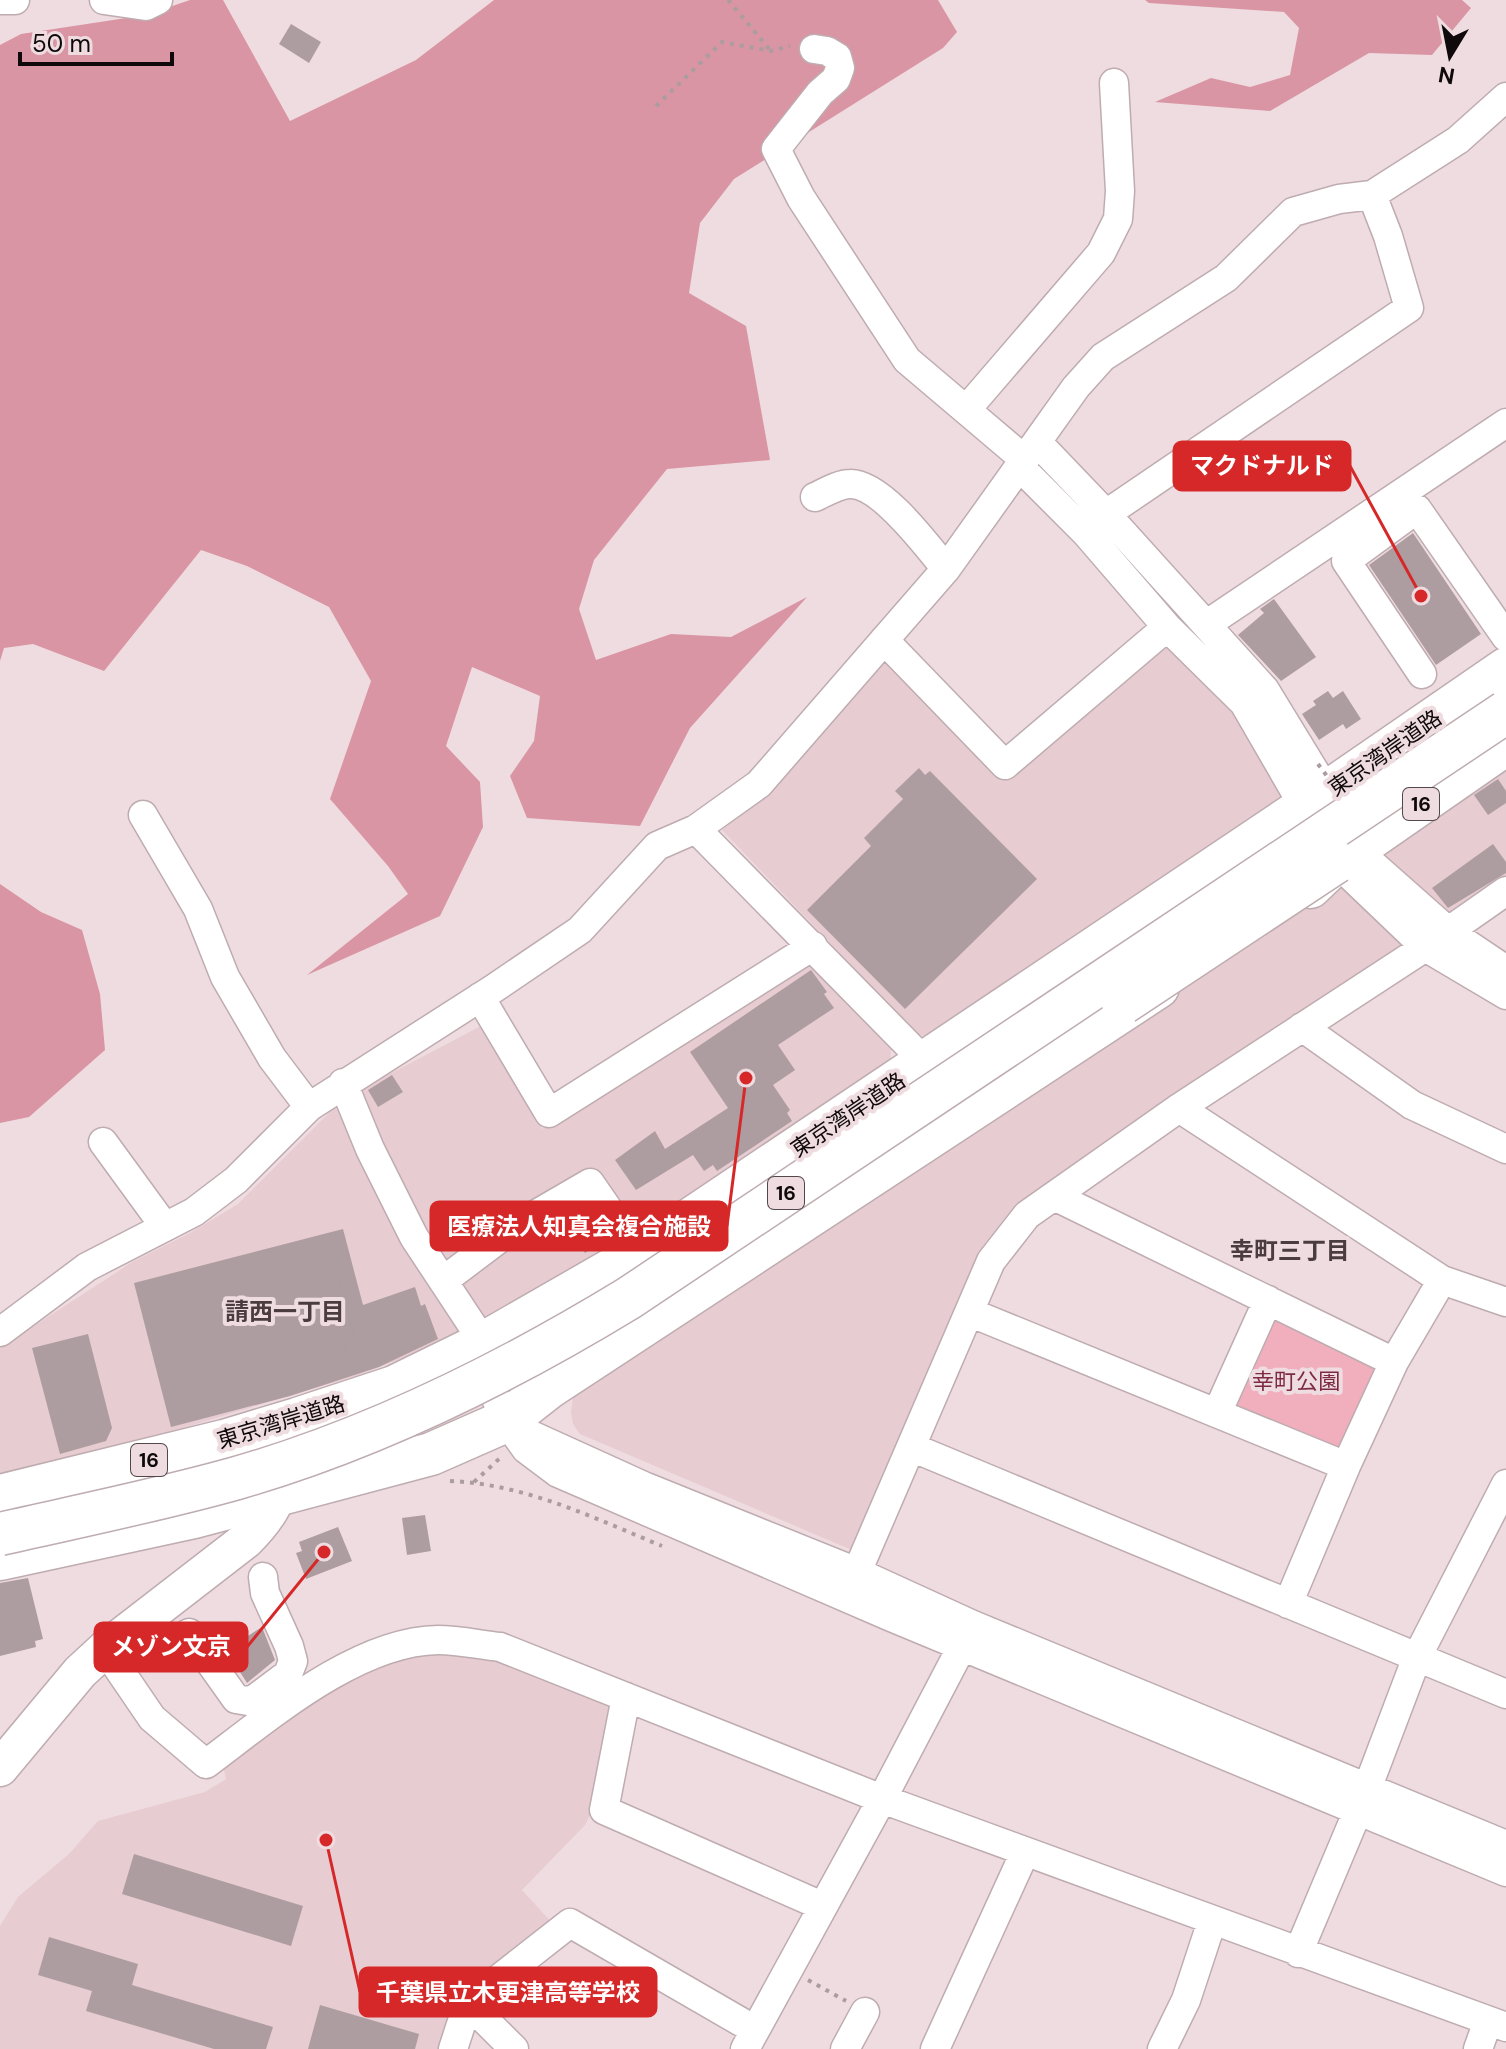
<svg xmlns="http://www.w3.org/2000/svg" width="1506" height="2049" viewBox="0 0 1506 2049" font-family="'DM Sans','Noto Sans JP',sans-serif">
  <rect width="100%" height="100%" fill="#efdce0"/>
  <path fill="#e7ccd1" d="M1166,638L1240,709L1284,786L1281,803L934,1037L918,1035L722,830L769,790L881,661L895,660L1005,774Z
    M1506,762V881L1451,918L1382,861L1383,846Z
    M1339,880L1404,941L1403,950L1025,1204L854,1551L580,1434L573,1424L571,1412L573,1398L584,1382Z
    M803,964L814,967L891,1049L890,1065L495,1321L482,1317L430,1247L359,1098L363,1088L481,1026L491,1029L542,1129Z
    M334,1108L344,1113L463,1324L459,1336L359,1375L183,1428L0,1476V1348L134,1261L190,1233L238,1204Z
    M477,1651L612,1700L593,1809L585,1825L522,1890L553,1924L443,2049H0V1926L18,1897L69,1854L98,1821L205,1792L226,1779L222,1760L286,1708L405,1654Z"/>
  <path fill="#f1aebc" d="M1275,1315L1376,1364V1371L1340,1448L1331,1451L1230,1407Z"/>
  <path fill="#d995a3" d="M190,0H223L290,121L416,60L494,0H938L957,32L943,48L734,179L700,223L689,293L746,326L770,460L667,469L594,560L579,609L596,660L671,634L731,637L807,597L690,728L640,826L527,818L510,776L534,741L540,696L472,667L446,746L480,782L483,827L440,916L307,975L408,894L388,866L330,799L371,681L329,607L247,566L201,550L104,671L33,644L4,648L0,661V45L21,34L146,15Z
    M1145,0H1462L1471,8L1432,55L1369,53L1270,111L1155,102L1211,78L1250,87L1290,75L1299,28L1284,12L1149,3Z
    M0,884L41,912L82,930L100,994L105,1050L29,1117L0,1123Z"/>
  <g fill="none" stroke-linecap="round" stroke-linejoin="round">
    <path stroke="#8bc298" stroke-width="6" d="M1034,460L1059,487
      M1124,556L1187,624"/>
  </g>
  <path fill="#ae9da0" d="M291,24L321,42L309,63L279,44Z
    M1413,533L1481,634L1436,665L1369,565Z
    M1274,599L1316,657L1281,681L1238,635L1264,613L1260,609Z
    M1328,691L1333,698L1343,691L1361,719L1346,729L1343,724L1319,740L1302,714L1316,705L1313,701Z
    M919,768L925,775L930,771L1037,879L905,1009L807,910L871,846L864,838L903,799L895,791Z
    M1498,779L1506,791V803L1488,815L1474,795Z
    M1493,844L1506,862V873L1448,908L1432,888Z
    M811,970L827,992L824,994L834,1008L778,1045L795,1070L773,1085L790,1110L787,1113L792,1121L717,1171L713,1165L704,1171L693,1155L636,1190L615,1160L655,1131L665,1149L728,1108L690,1052Z
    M392,1075L403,1092L378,1107L368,1090Z
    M585,1206L607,1238L585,1253L562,1219Z
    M343,1229L363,1305L415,1287L421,1306L425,1304L438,1339L379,1367L290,1396L171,1427L134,1283Z
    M88,1334L112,1428L106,1441L60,1454L32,1348Z
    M425,1515L431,1551L407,1555L402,1518Z
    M338,1527L352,1561L306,1579L296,1553L302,1551L299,1542Z
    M28,1578L43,1639L35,1641L36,1647L0,1656V1583Z
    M262,1627L275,1660L247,1683L226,1650Z
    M134,1854L303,1906L291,1946L122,1894Z
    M49,1937L138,1964L132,1985L273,2027L266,2049H214L86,2011L92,1991L38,1975Z
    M320,2005L419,2034L415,2049H308Z"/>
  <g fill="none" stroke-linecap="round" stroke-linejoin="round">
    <defs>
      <path id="minor" d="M0,0H15
        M104,0L146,6L158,0
        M814,49L827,51L837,57L840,68L836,79L820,93L776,149L801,198L907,360L966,410
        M1038,443L1106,514L1265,690L1370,862L1448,931L1506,970
        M1025,460L966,410L1101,253L1118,219L1120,191L1114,83
        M1019,466L1086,533L1167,627L1244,703L1336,862L1425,947L1506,995
        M815,497C824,493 839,484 850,484C881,483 928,547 946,569
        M1106,514L1409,308L1388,236L1372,195
        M1207,624L1506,423
        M884,640L1005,765L1167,627
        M1422,674L1346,561L1417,509L1506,637
        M143,815L198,909L225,977L272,1058L309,1107
        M696,829L926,1063
        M480,997L549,1113L813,946
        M1302,1027L1412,1105L1506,1149
        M343,1083L370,1149L414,1237L484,1343L490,1385L506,1421L526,1449L558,1473L891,1617L1506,1872
        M1179,1108L1442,1280L1506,1302
        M103,1142L165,1227
        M1054,1196L1394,1362
        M443,1281L516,1226L590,1183L639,1254
        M969,1312L1346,1466
        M0,1332L87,1267L194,1212L236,1180L309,1107L493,989L580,930L657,846L696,829L759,784L946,569L1076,387L1103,357L1226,278L1293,212L1339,199L1372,195L1458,140L1506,97
        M1217,1413L1268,1300
        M527,1433L646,1487L857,1572L973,1625L1506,1845
        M911,1447L1506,1694
        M857,1572L991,1261L1027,1215L1179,1108L1433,942L1506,891
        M1288,1604L1346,1466L1394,1362L1442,1280
        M189,1633L236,1699L248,1701L256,1698L288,1674L293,1661L289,1646L265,1593L263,1577
        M105,1649L152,1718L206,1764C269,1717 357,1641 438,1640C459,1640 480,1645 500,1647L882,1799L1506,2027
        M626,1697L604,1810L822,1906
        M1298,1953L1367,1789L1417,1657L1506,1484
        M468,2003L514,2049
        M453,2049L468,2003L570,1923L755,2030
        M745,2049L882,1799L970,1631
        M845,2049L865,2012
        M935,2049L1025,1852
        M1162,2049L1186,2000L1212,1921
        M1478,2049L1488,2021"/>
      <path id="major" d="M0,1768L80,1672L105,1649L246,1540C266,1520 278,1502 284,1475"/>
      <path id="highway" d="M1310,887L1336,862L1506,744
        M0,1496L224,1441L297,1419L394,1387L484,1343L639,1254L1326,793L1506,669
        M0,1559L194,1517L431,1454L506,1421L548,1388L1158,987"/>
    </defs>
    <use href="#minor" stroke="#beacb0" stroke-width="31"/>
    <use href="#major" stroke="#beacb0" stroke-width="39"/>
    <use href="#highway" stroke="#beacb0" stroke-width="45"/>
    <path stroke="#ab9ca0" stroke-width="4" stroke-dasharray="4 6" stroke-linecap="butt" d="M728,0L770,50
      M656,106L722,42L771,51L790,46
      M575,1218L584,1232
      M340,1284L357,1348
      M331,1286L347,1350
      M450,1481C525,1484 594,1518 662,1546
      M474,1482L500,1458
      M808,1980L846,2001"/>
    <use href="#minor" stroke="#fff" stroke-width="28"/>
    <use href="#major" stroke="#fff" stroke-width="36"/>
    <use href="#highway" stroke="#fff" stroke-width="42"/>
    <defs>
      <path id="highway-bridge" d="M1123,1003L1336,862
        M0,1534C79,1516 159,1500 237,1478C376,1438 506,1373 629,1298L1506,712"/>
    </defs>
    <use href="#highway-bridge" stroke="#beacb0" stroke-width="45" stroke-linecap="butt"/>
    <path stroke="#ab9ca0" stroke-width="4" stroke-dasharray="4 6" stroke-linecap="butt" d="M1318,764L1338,791"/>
    <use href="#highway-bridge" stroke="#fff" stroke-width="42"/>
  </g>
  <g text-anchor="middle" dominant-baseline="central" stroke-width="8" stroke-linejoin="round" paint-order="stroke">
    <g fill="#efdce0" stroke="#52484b" stroke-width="2">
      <rect x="1403" y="788" width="36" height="32" rx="6"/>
      <rect x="768" y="1177" width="36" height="32" rx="6"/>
      <rect x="131" y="1444" width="36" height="32" rx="6"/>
    </g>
    <g font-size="20" font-weight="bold" fill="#0f090b">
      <text x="1421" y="804">16</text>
      <text x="786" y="1193">16</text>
      <text x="149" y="1460">16</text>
    </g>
    <g font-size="22" fill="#0f090b" stroke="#efdce0">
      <text transform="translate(1385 753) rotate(-35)">東京湾岸道路</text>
      <text transform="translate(848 1115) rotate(-34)">東京湾岸道路</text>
      <text transform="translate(281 1422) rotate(-17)">東京湾岸道路</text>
    </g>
    <g font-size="22" fill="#7c2b43" stroke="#efdce0">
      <text x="1296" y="1381">幸町公園</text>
    </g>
    <g font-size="24" font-weight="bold" fill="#4b3c3f" stroke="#efdce0">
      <text x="1290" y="1250">幸町三丁目</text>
      <text x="285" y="1311">請西一丁目</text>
    </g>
  </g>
  <path fill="none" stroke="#d62828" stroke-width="3" d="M1421 596L1350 466M746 1078L727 1226M324 1552L247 1647M326 1840L360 1992"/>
  <g fill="#d62828" stroke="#efdce0" stroke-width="3">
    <circle cx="1421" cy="596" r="8"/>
    <circle cx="746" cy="1078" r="8"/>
    <circle cx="324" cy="1552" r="8"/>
    <circle cx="326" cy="1840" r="8"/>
  </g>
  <g fill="#d62828" stroke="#d62828" stroke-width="3">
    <rect x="1174" y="442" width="176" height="48" rx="8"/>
    <rect x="431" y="1202" width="296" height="48" rx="8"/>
    <rect x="95" y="1623" width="152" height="48" rx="8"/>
    <rect x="360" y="1968" width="296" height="48" rx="8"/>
  </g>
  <g font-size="24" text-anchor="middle" font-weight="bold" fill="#fff">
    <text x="1262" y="474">マクドナルド</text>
    <text x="579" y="1235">医療法人知真会複合施設</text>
    <text x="171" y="1655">メゾン文京</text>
    <text x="508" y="2001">千葉県立木更津高等学校</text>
  </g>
  <g transform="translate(1450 56) rotate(190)" stroke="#efdce0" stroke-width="6" paint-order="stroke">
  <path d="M0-6L14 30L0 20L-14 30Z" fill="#0f090b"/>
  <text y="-12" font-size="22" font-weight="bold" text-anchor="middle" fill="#0f090b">N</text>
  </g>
  <path d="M20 52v12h152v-12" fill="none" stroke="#0f090b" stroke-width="4"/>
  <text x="32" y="52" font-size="24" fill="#0f090b" stroke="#efdce0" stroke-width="6" paint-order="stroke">50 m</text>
</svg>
